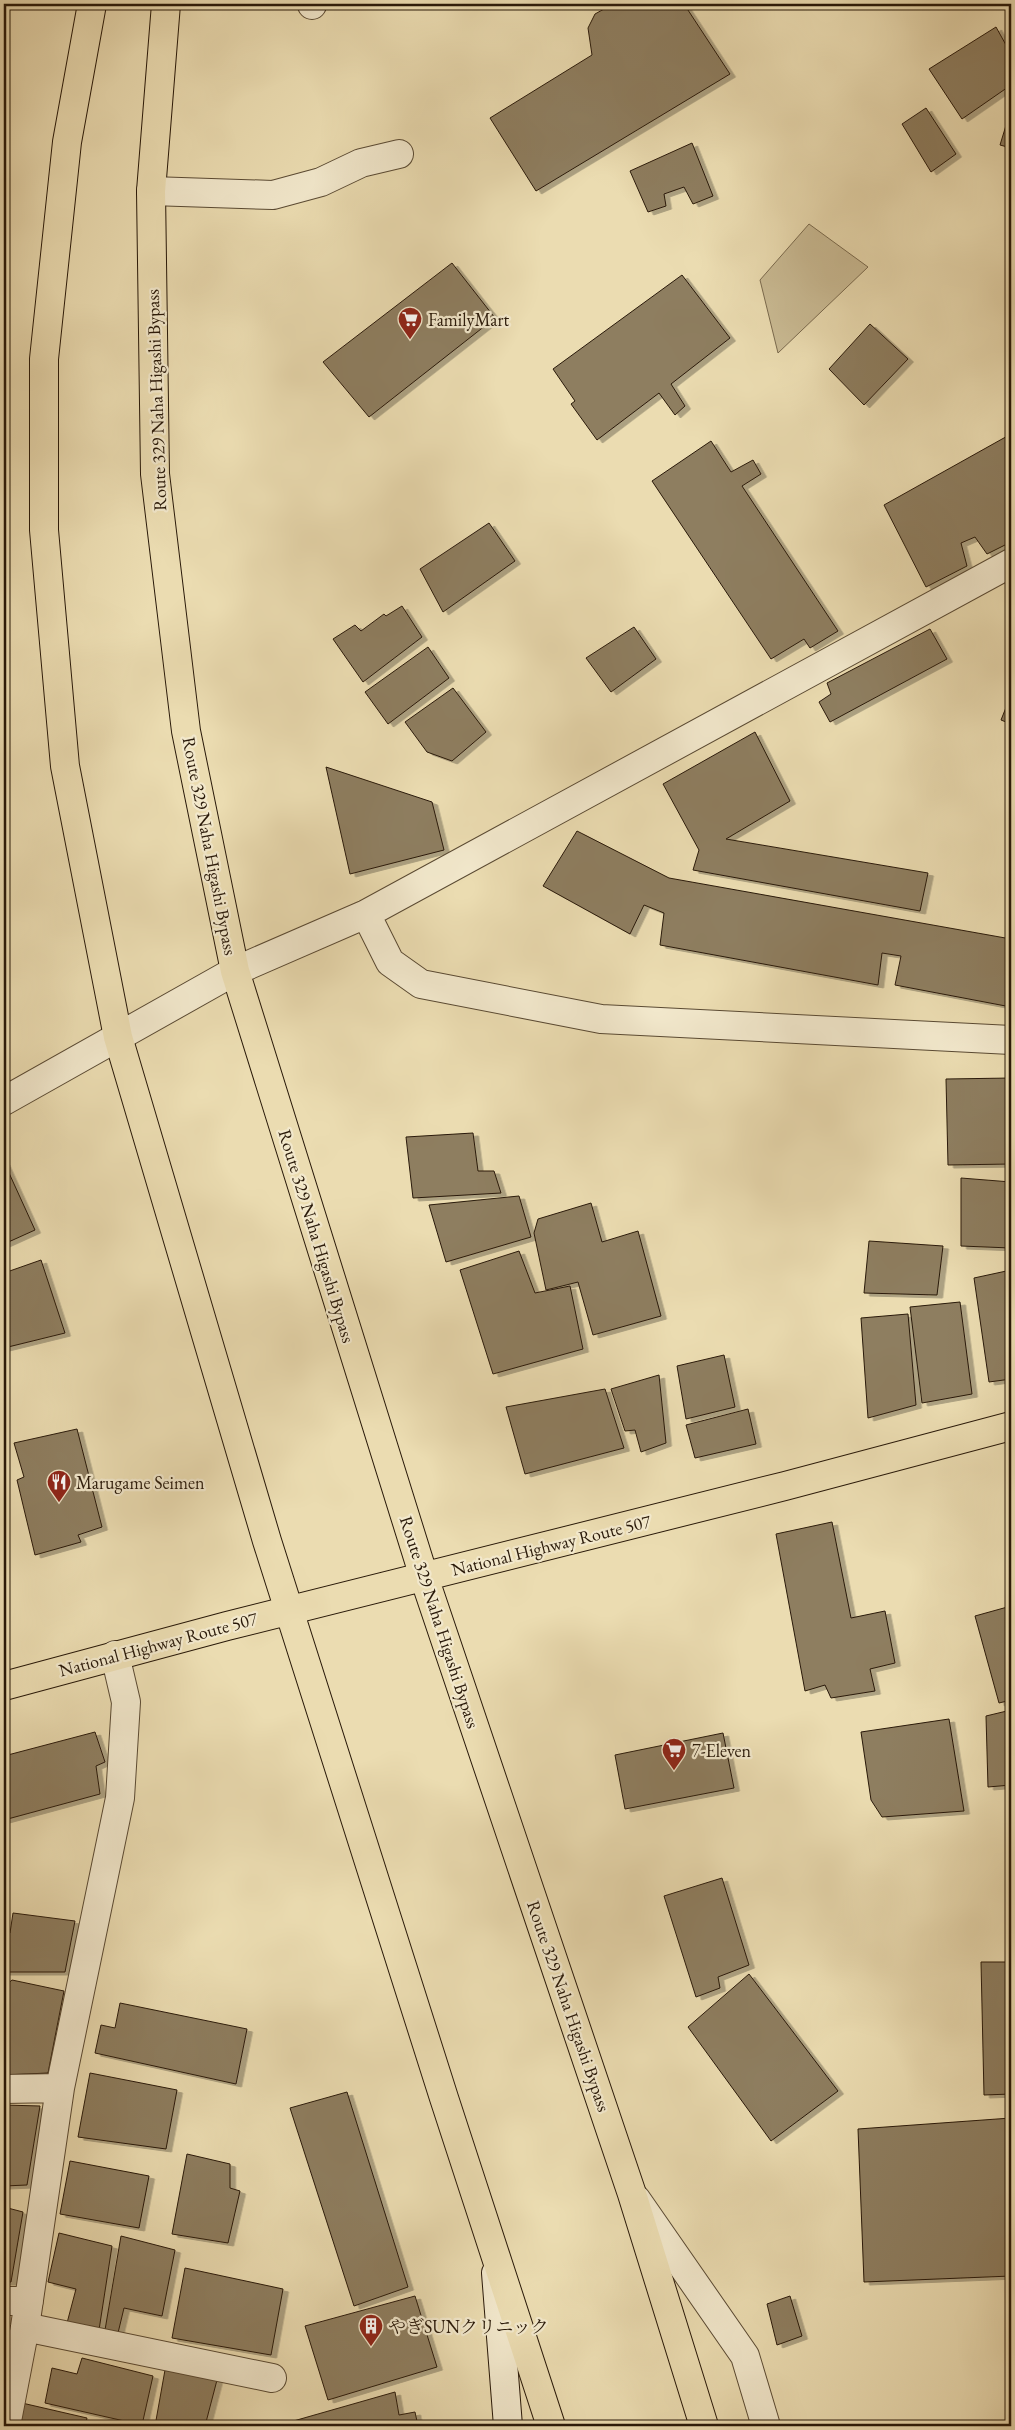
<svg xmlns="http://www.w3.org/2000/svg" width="1015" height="2430" viewBox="0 0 1015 2430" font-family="'EB Garamond','Noto Serif JP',serif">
  <defs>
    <filter id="shadow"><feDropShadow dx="5.5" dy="3" stdDeviation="0" flood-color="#0004"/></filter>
  </defs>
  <rect width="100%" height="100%" fill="#ebdcb1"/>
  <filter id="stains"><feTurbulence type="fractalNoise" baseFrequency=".004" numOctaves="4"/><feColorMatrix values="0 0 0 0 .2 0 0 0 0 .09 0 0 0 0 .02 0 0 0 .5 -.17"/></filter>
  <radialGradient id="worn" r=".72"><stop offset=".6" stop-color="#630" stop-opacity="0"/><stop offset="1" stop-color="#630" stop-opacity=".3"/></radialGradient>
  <path fill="#cabb94" stroke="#7a6a4e" d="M809,224L868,267L778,353L760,280Z"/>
  <path fill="#8e7e60" stroke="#291909" filter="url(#shadow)" d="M613,4H684L730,74L536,191L490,118L592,55L588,28L595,14Z
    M996,27L1011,54V85L962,119L929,69Z
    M926,108L956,154L931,172L902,124Z
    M1011,109V148L1000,145Z
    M692,143L713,196L693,204L684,187L664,194L666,206L648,212L630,171Z
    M452,263L495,318L369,417L323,362Z
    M682,275L730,338L671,384L685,406L675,415L659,393L597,440L571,404L575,401L553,369Z
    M870,324L908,359L864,405L829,369Z
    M1011,434V542L987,554L975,537L961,543L967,566L926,587L884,505Z
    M711,441L731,472L753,460L761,474L742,486L838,631L810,648L804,639L771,659L652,481Z
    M489,523L515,561L443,612L420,569Z
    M402,606L422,637L363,682L333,639L355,625L361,631L384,614L386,616Z
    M634,627L656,659L611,692L586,658Z
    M930,629L947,659L830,722L819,702L831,694L827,683Z
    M428,647L449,678L388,724L365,692Z
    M453,688L486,732L452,761L427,752L405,722Z
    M1011,695V724L1001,720Z
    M755,732L790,801L726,839L928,873L920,911L693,870L699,850L663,784Z
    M326,767L432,802L444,850L350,874Z
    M577,831L669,878L1011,939V1007L895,985L901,956L882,953L878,985L660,945L664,913L644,905L630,934L543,886Z
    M1011,1078V1164L948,1165L946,1079Z
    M473,1133L478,1171H494L501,1193L413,1198L406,1137Z
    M4,1162L35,1230L4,1244Z
    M961,1178L1011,1182V1248L961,1246Z
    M519,1196L531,1237L446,1262L429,1205Z
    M591,1203L602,1242L638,1231L661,1316L593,1335L578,1282L546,1290L534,1233L538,1219Z
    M869,1241L943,1246L937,1295L864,1293Z
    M519,1251L535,1293L570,1286L583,1349L493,1374L460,1270Z
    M41,1260L65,1333L4,1348V1273Z
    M1011,1270V1379L989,1382L974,1278Z
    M960,1302L972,1394L922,1403L910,1307Z
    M908,1314L916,1405L868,1418L861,1318Z
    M724,1355L735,1407L686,1419L677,1366Z
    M659,1375L666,1443L641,1452L635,1430L625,1431L611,1389Z
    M605,1389L624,1448L525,1474L506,1407Z
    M748,1409L756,1444L695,1458L686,1425Z
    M77,1429L102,1527L78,1535L81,1542L35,1555L17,1480L24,1477L14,1443Z
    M832,1522L851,1618L885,1611L895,1663L870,1669L875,1691L831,1698L825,1685L805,1691L776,1534Z
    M1011,1606V1700L999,1703L975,1616Z
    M1011,1710V1785L988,1787L986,1716Z
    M949,1719L964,1811L882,1817L871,1800L861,1732Z
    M95,1732L105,1762L96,1766L100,1794L4,1820V1756Z
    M723,1733L734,1788L625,1809L615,1755Z
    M722,1878L749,1965L718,1977L720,1988L696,1997L664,1896Z
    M13,1913L75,1921L65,1972H4V1932L10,1933Z
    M981,1962H1011V2094L984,2095Z
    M749,1974L838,2091L771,2141L688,2027Z
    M12,1980L64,1991L48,2073L4,2075V1987Z
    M120,2003L247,2029L236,2084L95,2053L101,2025L115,2028Z
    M90,2073L177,2090L166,2149L78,2137Z
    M347,2092L408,2287L354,2306L290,2108Z
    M4,2105L40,2106L27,2185L4,2186Z
    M1011,2118V2276L864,2282L858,2129Z
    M187,2154L230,2164V2188L240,2191L228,2243L172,2234Z
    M70,2161L149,2176L139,2228L60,2214Z
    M4,2207L23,2212L11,2282H4Z
    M59,2233L112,2246L99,2330L67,2323L76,2289L48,2282Z
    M121,2236L175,2250L162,2316L124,2308L118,2333L105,2330Z
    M185,2268L283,2289L271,2355L172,2338Z
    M415,2296L437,2367L328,2400L305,2326Z
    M790,2296L802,2336L777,2345L767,2304Z
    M82,2358L153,2376L142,2425L45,2403L52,2368L77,2374Z
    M165,2370L217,2380L205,2426H155Z
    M395,2392L399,2415L415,2412L418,2426H276Z
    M22,2403L87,2418L85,2426H18Z
    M97,2422L116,2426H96Z"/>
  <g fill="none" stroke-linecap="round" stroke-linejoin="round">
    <defs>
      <path id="street" d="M312,5V4
        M151,191L273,195L321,182L361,163L399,154
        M366,914L390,962L421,984L601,1019L1011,1040
        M4,1101L235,971L366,914L1011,563
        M4,2089L60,2088
        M636,2199L745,2356L766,2426
        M4,2301H29
        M25,2327L272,2378
        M6,2426L25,2327L60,2088L120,1798L126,1702L115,1655"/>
      <path id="secondary" d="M496,2273L508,2426"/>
      <path id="highway" d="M92,4L67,142L44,359V530L65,766L118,1037L267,1541L444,2098L551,2426
        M166,4L151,191L155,474L186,731L235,971L424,1577L632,2194L704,2426
        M4,1686L227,1626L785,1486L1011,1426"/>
    </defs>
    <use href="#street" stroke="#5a4a33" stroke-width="30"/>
    <use href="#secondary" stroke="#291909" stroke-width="30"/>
    <use href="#highway" stroke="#291909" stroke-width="30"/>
    <use href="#street" stroke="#f2e8cc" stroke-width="28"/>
    <use href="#secondary" stroke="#f2e8cc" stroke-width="28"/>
    <use href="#highway" stroke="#ebdcb1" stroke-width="28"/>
  </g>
  <defs>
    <symbol id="supermarket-pin" viewBox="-11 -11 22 30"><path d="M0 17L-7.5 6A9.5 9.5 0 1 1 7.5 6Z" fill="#8f2418" stroke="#f2e8cc"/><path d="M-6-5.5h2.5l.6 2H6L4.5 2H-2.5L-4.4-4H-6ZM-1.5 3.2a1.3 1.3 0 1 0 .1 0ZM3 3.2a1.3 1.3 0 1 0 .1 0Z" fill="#fff"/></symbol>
    <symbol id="restaurant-pin" viewBox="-11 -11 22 30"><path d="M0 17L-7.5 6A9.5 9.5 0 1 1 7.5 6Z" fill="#8f2418" stroke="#f2e8cc"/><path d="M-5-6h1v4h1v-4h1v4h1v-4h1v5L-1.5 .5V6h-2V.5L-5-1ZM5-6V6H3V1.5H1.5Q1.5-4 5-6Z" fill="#fff"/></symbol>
    <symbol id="building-pin" viewBox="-11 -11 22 30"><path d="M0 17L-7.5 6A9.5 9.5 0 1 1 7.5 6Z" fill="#8f2418" stroke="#f2e8cc"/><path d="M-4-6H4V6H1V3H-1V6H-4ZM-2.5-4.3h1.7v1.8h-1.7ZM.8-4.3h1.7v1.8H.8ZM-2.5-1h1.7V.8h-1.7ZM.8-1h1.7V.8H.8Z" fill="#fff"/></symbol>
  </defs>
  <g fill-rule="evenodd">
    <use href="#supermarket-pin" x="396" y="305" width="28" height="38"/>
    <use href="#restaurant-pin" x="45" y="1468" width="28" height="38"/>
    <use href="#supermarket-pin" x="660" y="1736" width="28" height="38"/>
    <use href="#building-pin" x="357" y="2312" width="28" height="38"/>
  </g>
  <g text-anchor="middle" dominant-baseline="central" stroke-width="4.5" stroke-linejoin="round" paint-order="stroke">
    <g font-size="18" fill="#291909" stroke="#f2e8cc" text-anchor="start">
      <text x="428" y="319">FamilyMart</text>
      <text x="76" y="1482">Marugame Seimen</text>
      <text x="692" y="1750">7-Eleven</text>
      <text x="388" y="2326">やぎSUNクリニック</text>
    </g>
    <g font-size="18" fill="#291909" stroke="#f2e8cc">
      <text transform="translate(156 400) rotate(-92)">Route 329 Naha Higashi Bypass</text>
      <text transform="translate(210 846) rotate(79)">Route 329 Naha Higashi Bypass</text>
      <text transform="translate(317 1236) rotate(73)">Route 329 Naha Higashi Bypass</text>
      <text transform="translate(551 1545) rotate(-14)">National Highway Route 507</text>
      <text transform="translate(440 1622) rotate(72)">Route 329 Naha Higashi Bypass</text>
      <text transform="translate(158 1644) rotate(-15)">National Highway Route 507</text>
      <text transform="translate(569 2006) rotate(71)">Route 329 Naha Higashi Bypass</text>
    </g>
  </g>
  <rect width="1015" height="2430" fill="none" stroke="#ebdcb1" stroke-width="20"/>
  <rect x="5" y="5" width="1005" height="2420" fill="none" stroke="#291909" stroke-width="2.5"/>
  <rect x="10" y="10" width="995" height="2410" fill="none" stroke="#291909"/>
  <rect width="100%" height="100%" filter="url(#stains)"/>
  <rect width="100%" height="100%" fill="url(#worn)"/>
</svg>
